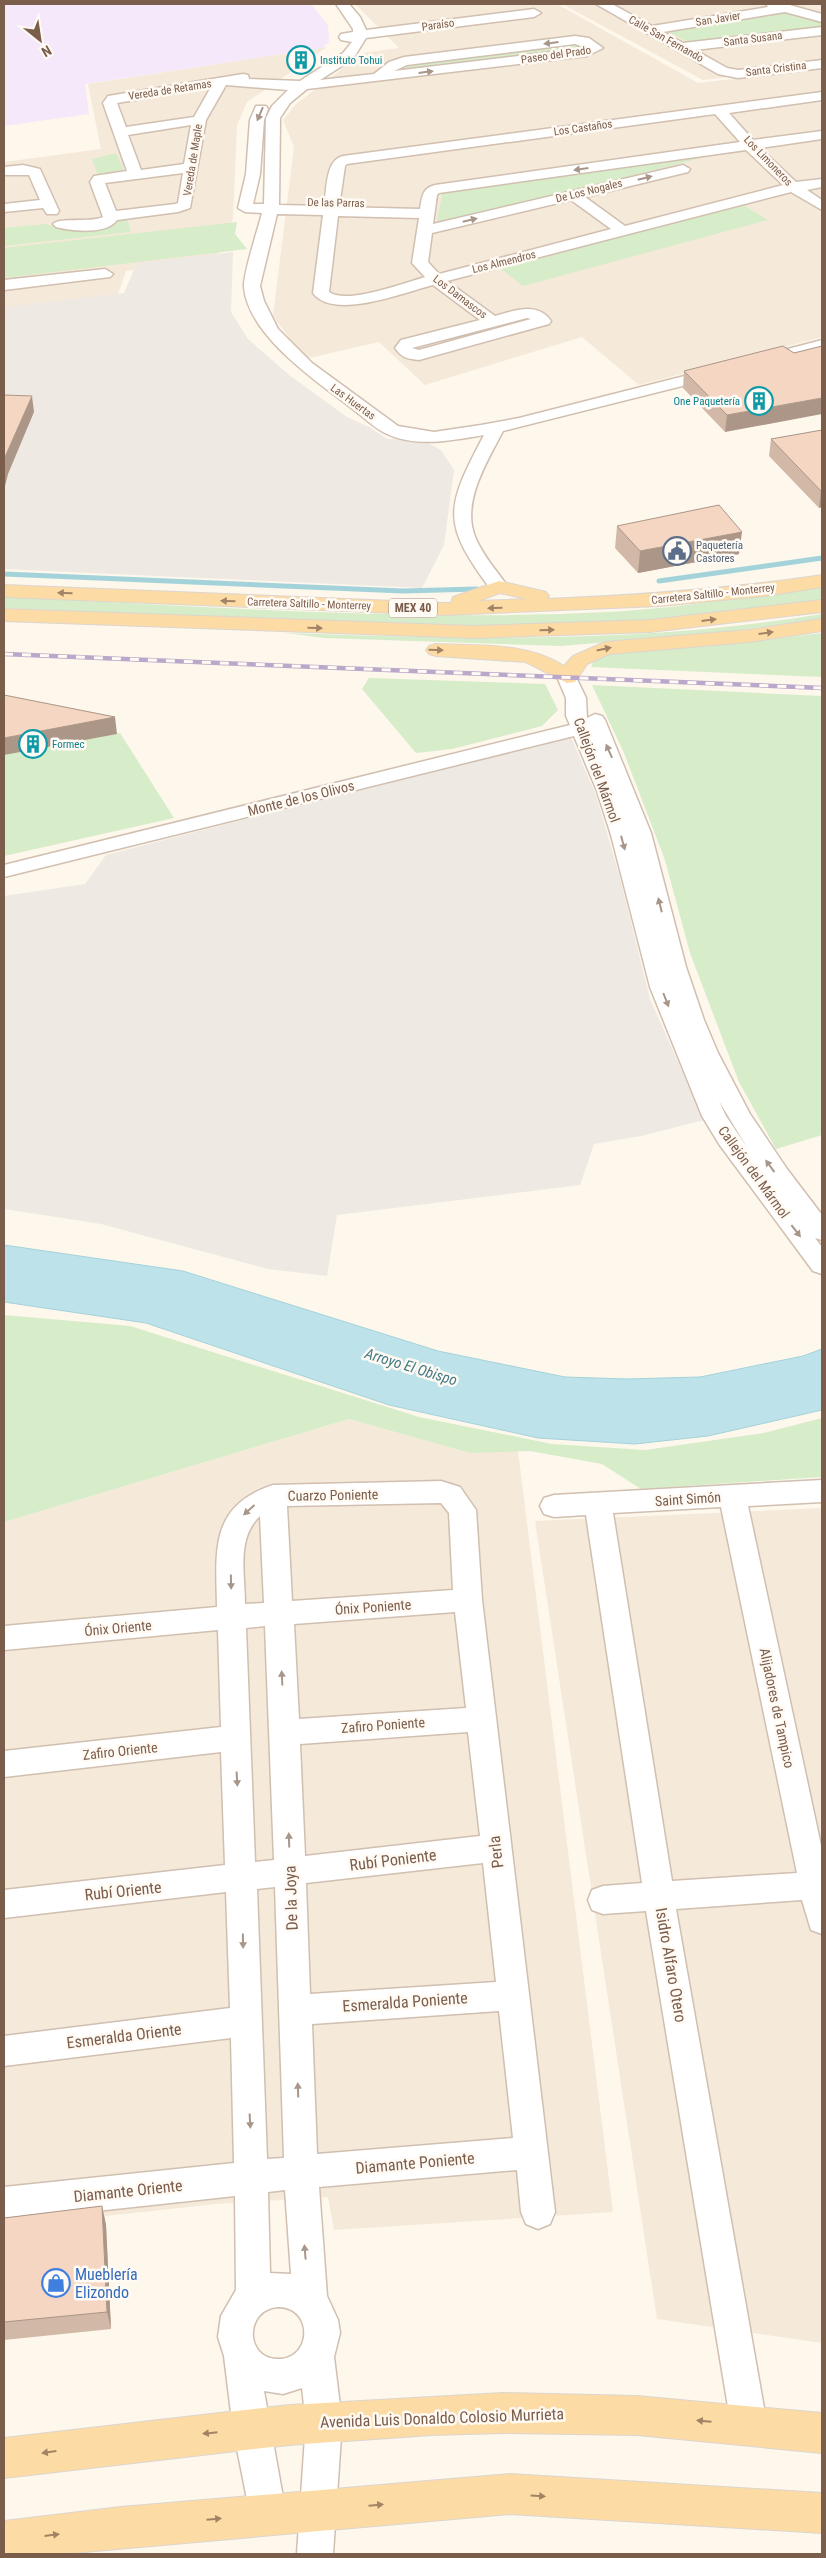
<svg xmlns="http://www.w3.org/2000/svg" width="826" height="2558" viewBox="0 0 826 2558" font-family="'Roboto Condensed',sans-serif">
  <rect width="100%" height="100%" fill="#fdf7ec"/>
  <path fill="#f5e9da" d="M355,4H557L698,83L822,69V337L639,385L582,337L425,385L379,342L305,359L273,316L294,147L283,120L296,104L363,53L399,48Z
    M562,4H822V67L703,80Z
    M327,47L247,102L237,125L233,218L217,258L126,271L117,297L4,311V162L101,149L88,84Z
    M349,1419L470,1453L518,1451L613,2212L334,2230L328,2197L216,2204L4,2227V1522Z
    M822,1508V2343L657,2319L535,1521Z"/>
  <path fill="#efe9e4" d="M233,252L231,312L248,339L289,375L347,417L369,427L387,439L411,438L428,443L441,450L454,470L444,545L422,588L4,569V307L124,293L137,263Z
    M570,735L596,795L620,878L650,999L704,1120L641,1136L594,1144L580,1185L337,1215L327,1276L268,1269L101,1224L4,1209V896L85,884L106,855Z"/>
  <path fill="#f4e8fa" d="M4,4H311L328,25L329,42L322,48L85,84L89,114L4,126Z"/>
  <path fill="#d7ecc8" d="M787,12L822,23V26L688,42L666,31Z
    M579,41L591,49L391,73L399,64Z
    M724,152L436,226L443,190Z
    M116,153L124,170L122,172L98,175L92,159Z
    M743,205L768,220L523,286L500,268Z
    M127,219L131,232L4,246V228L46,224L68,230L112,226L120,220Z
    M237,222L235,234L247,249L4,278V248Z
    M822,586V600L680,618L498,627L283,621L4,608V597C205,606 408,622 609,612C681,608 752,596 822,586Z
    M822,614V619L719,633L560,646L324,638L286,633C465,639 645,644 822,614Z
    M822,633V677L591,667L594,660L606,654L731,644Z
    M369,678L545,684L558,710L542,726L452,749L416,753L362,689Z
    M592,685L822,696V1135L776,1149L739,1082L690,953L665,860L624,753Z
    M120,733L174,818L4,856V754Z
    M4,1315L130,1326L419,1417L552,1444L645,1450L764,1433L822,1418V1477L641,1489L602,1464L530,1451L470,1453L349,1419L4,1522Z"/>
  <path fill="#bee2e9" stroke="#a4d2db" d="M4,1245L183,1271L438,1351L565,1377L627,1379L700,1377L803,1356L822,1349V1410L708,1436L635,1444L538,1438L389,1405L146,1323L4,1302Z"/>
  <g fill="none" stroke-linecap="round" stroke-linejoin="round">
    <path stroke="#a4d2db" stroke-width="5" d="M4,574L403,591L477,589
      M659,581L822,558"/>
    <defs>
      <path id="minor" d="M336,4H349L360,17L366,30L534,9L541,13L534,17L366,38L353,59L320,80L374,74L389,62L404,57L575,36L589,38L603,48L587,56L307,89L290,103L280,118L279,205L324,206C327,190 325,160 343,156L822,92V100L729,113L753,140L822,131V139L760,148L796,182L822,179V187L807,190L822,200V210L791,192L447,281L495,316C514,311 537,301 551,321L549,324L419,360C408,359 402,358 395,348L401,340L480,320L433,285C405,292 333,321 313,293L323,215L277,214L260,286L264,301L278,329L312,363L398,426L434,432L481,425L519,418L716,368L724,373L722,376L503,431C487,462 460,504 476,539C484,557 497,571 508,587L506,591H492C441,523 445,509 484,435C453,440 417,448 387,434C374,428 361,415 350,407C315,380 248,335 244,287C243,274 258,229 262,213L245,212L238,208L246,174L250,120L256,106H266L268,109L264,120L260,174L253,204H264L266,118L272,106L288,90L226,85L206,120L190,208L178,212L117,220C107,235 71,231 56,227L53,224C59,217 90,223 103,217L90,182L94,176L127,171L103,103L108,96L243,74L248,75L249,79L300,81L343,53L352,42L341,40L339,37L341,34L353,32V29ZM575,44L586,48L394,71L407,65ZM211,87L194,117L126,127L117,103ZM715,114L740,142L435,185C422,188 422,198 420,209L339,207L345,166L347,164ZM191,125L184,164L141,170L128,135ZM746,150L783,185L625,226L585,197L688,172L690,169L683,165L433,224L437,195L439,193ZM183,173L178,203L175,204L116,211L105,183ZM571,200L611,229L439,274L428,262L432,233ZM338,216L419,218L412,263L425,277C404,283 346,305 329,292ZM527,318L531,319L419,350L412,348Z
        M596,4H612L652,26L768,7L766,4H786L822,14V22L785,12L663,32L683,43L822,27V35L695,50L727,68L738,70L822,60V68L738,78L718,74Z
        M23,165L40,169L59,211L57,214H47L43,208L4,212V204L40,200L29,175H4V167Z
        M105,269L113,274L110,277L4,290V280Z
        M822,340V350L759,366L751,361L753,358Z
        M567,671L574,673L586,698L587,718L595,714L602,716L605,720L651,833L686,967L704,1020L718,1053L750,1114L787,1169L822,1215V1240L815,1238L822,1247V1274L813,1271L719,1144L702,1116L650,987L611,835L597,791L574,736L4,877V865L570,725L566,716V698L557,677L560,673ZM719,1101L748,1149L726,1116Z
        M822,1480V1502L748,1506L822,1850V1934L811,1930L802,1900L676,1909L767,2425L762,2438L749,2443L736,2438L731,2425L646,1911L603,1914L592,1910L588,1900L592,1890L603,1886L642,1883L586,1515L554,1517L544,1514L540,1506L544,1498L554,1495ZM721,1507L797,1873L672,1881L613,1513Z
        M441,1481L460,1487L476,1510L482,1600L555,2212L550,2224L538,2229L526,2224L521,2212L517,2170L319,2187L327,2296L338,2320L340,2333L334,2357L342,2422L333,2554H297L306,2422L302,2388L283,2394L264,2391L286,2514L281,2527L268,2532L255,2527L250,2514L233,2429L224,2356L218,2337L221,2316L236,2290L235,2196L4,2221V2187L234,2163L231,2038L4,2066V2036L230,2008L226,1892L4,1918V1890L225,1865L221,1752L4,1777V1751L221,1727L218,1630L4,1650V1626L217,1607C216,1551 209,1506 273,1485ZM441,1503L449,1513L453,1590L292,1601L287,1506ZM260,1516L264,1603L245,1604C245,1575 236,1538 260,1516ZM455,1612L466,1708L299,1719L294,1624ZM265,1626L274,1860L255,1862L246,1628ZM468,1732L480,1836L305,1856L300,1744ZM483,1863L496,1982L310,1994L306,1883ZM275,1887L284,2158L267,2159L257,1889ZM499,2011L513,2138L317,2154L312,2024ZM285,2190L291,2274L270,2273L268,2192ZM279,2307C314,2308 312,2360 277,2359C244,2358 245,2308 279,2307Z"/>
      <path id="major" d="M822,575V587L765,596L660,606L444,615L4,597V585L444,603H451L453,597L499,581L546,592L549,596L547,599C640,595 731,589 822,575ZM500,593L527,599L478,601Z
        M822,600V612L650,632L474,638L4,621V609L474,626L650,620Z
        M822,619V631L749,642L609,654L587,664L575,682L567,683L526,662L436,656L429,654L426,650L429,646L436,644C479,646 527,642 564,666L573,656L605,642L749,630Z
        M503,2393L637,2396L822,2413V2453L637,2435L503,2433L432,2435L289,2445L4,2478V2438L289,2405Z
        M510,2474L822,2493V2533L510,2514L62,2554H4V2521L121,2507Z"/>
    </defs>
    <use href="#minor" stroke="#d1bfb0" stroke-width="3"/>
    <use href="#major" stroke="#ddd5d0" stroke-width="2"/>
    <use href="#minor" fill="#fff" fill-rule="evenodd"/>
    <use href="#major" fill="#fcdca4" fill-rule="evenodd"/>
    <defs>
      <path id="rail" d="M4,654L822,688"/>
    </defs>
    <use href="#rail" stroke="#baa7c9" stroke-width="4.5"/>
    <use href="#rail" stroke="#fffaf3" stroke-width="3" stroke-dasharray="9" stroke-linecap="butt"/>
  </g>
  <path fill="#d2b8a7" d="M794,353L725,432L683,388L684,371Z
    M822,430V507L819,508L769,456L771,439Z
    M617,526L739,554L638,573L615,548Z
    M102,2206L106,2225L111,2329L4,2340V2218Z"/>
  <path fill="#ab9688" d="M32,396L34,412L8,474L5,486L4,477V465L5,457Z
    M822,398V414L725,432L727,415Z
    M821,491H822V507L819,508Z
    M742,532L739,554L638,573L640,551Z
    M115,717L117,734L4,755V738Z
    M102,2206L106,2225L111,2329L107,2312Z"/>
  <path fill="#f4d6c2" stroke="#ab9688" d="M783,346L794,353L822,346V398L727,415L684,371Z
    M4,395L32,396L5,457L4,465Z
    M822,430V491H821L771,439Z
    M719,505L742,532L640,551L617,526Z
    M4,695L115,717L4,738Z
    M102,2206L107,2312L4,2322V2218Z"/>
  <defs><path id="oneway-solid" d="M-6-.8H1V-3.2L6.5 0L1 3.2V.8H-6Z" transform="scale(1.25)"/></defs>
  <g fill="#a9968b">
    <use href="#oneway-solid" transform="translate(551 43) rotate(173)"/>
    <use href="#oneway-solid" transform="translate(426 72) rotate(-7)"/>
    <use href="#oneway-solid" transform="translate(260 114) rotate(113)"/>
    <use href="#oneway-solid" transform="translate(581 169) rotate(172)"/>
    <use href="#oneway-solid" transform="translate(645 178) rotate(-14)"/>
    <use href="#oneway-solid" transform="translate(470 220) rotate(-13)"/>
    <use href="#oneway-solid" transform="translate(609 751) rotate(-114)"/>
    <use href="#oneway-solid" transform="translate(623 843) rotate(75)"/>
    <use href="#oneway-solid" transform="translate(660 905) rotate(-104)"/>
    <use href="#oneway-solid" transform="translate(666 1000) rotate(69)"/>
    <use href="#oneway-solid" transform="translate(770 1166) rotate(-126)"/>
    <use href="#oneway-solid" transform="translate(796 1231) rotate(52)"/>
    <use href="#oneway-solid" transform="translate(249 1510) rotate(138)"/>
    <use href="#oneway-solid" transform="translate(231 1582) rotate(89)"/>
    <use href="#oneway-solid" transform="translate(282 1678) rotate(-93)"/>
    <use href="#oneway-solid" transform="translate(237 1779) rotate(87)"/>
    <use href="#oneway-solid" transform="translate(289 1840) rotate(-92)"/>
    <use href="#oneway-solid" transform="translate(243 1941) rotate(89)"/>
    <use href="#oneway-solid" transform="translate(298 2090) rotate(-92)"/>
    <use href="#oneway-solid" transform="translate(250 2121) rotate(87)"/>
    <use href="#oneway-solid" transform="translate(305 2252) rotate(-95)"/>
  </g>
  <g fill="#a28366">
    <use href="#oneway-solid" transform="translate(65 593) rotate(-178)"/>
    <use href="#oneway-solid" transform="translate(228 601) rotate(-178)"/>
    <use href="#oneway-solid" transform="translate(495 608) rotate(179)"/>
    <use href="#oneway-solid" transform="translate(709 620) rotate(-7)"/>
    <use href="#oneway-solid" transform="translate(315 628) rotate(2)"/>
    <use href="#oneway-solid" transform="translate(547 630) rotate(-1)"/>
    <use href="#oneway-solid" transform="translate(766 633) rotate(-8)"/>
    <use href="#oneway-solid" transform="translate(604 649) rotate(-12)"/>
    <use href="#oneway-solid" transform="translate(436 650) rotate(2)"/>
    <use href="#oneway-solid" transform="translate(704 2421) rotate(-175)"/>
    <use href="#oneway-solid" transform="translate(210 2433) rotate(174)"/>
    <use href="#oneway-solid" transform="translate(49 2452) rotate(172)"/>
    <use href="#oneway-solid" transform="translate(538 2496) rotate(4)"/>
    <use href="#oneway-solid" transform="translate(376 2505) rotate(-5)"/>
    <use href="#oneway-solid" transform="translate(214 2519) rotate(-5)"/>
    <use href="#oneway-solid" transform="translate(52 2535) rotate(-7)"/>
  </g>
  <defs>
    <symbol id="building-ring" viewBox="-11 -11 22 22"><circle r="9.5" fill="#fffaf3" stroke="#0f9aa8" stroke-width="1.5"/><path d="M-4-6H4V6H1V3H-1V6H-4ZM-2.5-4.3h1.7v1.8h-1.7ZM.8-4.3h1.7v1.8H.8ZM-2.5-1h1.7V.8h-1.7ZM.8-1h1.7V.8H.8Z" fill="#0f9aa8"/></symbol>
    <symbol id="civic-ring" viewBox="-11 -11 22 22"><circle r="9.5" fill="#fffaf3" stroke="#5c6f8a" stroke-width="1.5"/><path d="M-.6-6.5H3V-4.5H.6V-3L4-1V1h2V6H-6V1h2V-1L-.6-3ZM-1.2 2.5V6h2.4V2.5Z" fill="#5c6f8a"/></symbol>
    <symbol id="shop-ring" viewBox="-11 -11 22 22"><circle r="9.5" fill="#fffaf3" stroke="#3f7fe0" stroke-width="1.5"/><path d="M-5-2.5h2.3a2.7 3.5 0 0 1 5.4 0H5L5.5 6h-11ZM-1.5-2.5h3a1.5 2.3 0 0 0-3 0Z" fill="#3f7fe0"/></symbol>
  </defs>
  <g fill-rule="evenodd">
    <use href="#building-ring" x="285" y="44" width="32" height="32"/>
    <use href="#building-ring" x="743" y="385" width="32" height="32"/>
    <use href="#civic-ring" x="661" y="535" width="32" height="32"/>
    <use href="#building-ring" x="17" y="728" width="32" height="32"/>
    <use href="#shop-ring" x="40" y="2267" width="32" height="32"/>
  </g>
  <g text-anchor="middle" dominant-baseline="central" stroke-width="5" stroke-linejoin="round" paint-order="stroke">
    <g font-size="11" fill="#7b5d4c" stroke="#fffaf3">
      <text transform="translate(718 19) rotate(-9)">San Javier</text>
      <text transform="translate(438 25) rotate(-8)">Paraíso</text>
      <text transform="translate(666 39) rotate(29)">Calle San Fernando</text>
      <text transform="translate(753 39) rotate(-7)">Santa Susana</text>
      <text transform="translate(556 55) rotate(-8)">Paseo del Prado</text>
      <text transform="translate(776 69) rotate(-7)">Santa Cristina</text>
      <text transform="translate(170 90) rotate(-9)">Vereda de Retamas</text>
      <text transform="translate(583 128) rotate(-8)">Los Castaños</text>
      <text transform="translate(193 160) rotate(-81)">Vereda de Maple</text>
      <text transform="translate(768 161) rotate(46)">Los Limoneros</text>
      <text transform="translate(589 191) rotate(-14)">De Los Nogales</text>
      <text transform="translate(336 203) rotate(1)">De las Parras</text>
      <text transform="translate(504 262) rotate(-14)">Los Almendros</text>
      <text transform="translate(460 297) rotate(37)">Los Damascos</text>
      <text transform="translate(353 402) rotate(36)">Las Huertas</text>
      <text transform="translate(713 594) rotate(-6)">Carretera Saltillo - Monterrey</text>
      <text transform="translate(309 604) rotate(2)">Carretera Saltillo - Monterrey</text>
    </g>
    <g font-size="11" fill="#0d838f" stroke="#fffaf3" text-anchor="start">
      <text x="320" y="60">Instituto Tohui</text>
      <text x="740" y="401" text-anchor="end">One Paquetería</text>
      <text x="52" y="744">Formec</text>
    </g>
    <g font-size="11" fill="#4e5e75" stroke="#fffaf3" text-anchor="start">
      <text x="696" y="545">Paquetería<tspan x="696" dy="13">Castores</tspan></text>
    </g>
    <rect fill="#fffaf3" stroke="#a38c7e" stroke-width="1" x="389" y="598.5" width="48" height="19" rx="4"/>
    <g font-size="12" font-weight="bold" fill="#7b5d4c">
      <text x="413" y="608">MEX 40</text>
    </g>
    <g font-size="14" fill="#7b5d4c" stroke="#fffaf3">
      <text transform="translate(597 770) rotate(70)">Callejón del Mármol</text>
      <text transform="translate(301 798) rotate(-14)">Monte de los Olivos</text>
      <text transform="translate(754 1172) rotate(54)">Callejón del Mármol</text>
      <text transform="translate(333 1495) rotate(-1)">Cuarzo Poniente</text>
      <text transform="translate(688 1499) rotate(-4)">Saint Simón</text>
      <text transform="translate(373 1607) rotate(-4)">Ónix Poniente</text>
      <text transform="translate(118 1628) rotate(-5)">Ónix Oriente</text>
      <text transform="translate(777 1708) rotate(78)">Alijadores de Tampico</text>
      <text transform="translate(383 1725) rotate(-4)">Zafiro Poniente</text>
      <text transform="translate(120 1751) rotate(-6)">Zafiro Oriente</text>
    </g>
    <g font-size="15" font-style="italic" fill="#427b87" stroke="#fffaf3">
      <text transform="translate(411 1367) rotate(17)">Arroyo El Obispo</text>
    </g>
    <g font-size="16" fill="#7b5d4c" stroke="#fffaf3">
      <text transform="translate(496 1852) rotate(-97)">Perla</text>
      <text transform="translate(393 1860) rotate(-7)">Rubí Poniente</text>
      <text transform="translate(123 1891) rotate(-6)">Rubí Oriente</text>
      <text transform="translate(291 1898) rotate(-92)">De la Joya</text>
      <text transform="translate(671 1965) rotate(80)">Isidro Alfaro Otero</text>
      <text transform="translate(405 2002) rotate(-4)">Esmeralda Poniente</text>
      <text transform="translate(124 2036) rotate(-7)">Esmeralda Oriente</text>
      <text transform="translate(415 2163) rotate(-5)">Diamante Poniente</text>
      <text transform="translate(128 2191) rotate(-6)">Diamante Oriente</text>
      <text transform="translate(442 2418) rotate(-2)">Avenida Luis Donaldo Colosio Murrieta</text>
    </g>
    <g font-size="16" fill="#366cbe" stroke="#fffaf3" text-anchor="start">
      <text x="75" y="2274">Mueblería<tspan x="75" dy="18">Elizondo</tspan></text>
    </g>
  </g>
  <rect width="826" height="2558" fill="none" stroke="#7b5d4c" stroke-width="10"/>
  <g transform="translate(40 40) rotate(150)" stroke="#fffaf3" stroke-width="4" paint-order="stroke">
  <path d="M0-4L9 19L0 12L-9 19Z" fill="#7b5d4c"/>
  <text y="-8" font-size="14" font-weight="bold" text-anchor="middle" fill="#7b5d4c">N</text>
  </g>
</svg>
